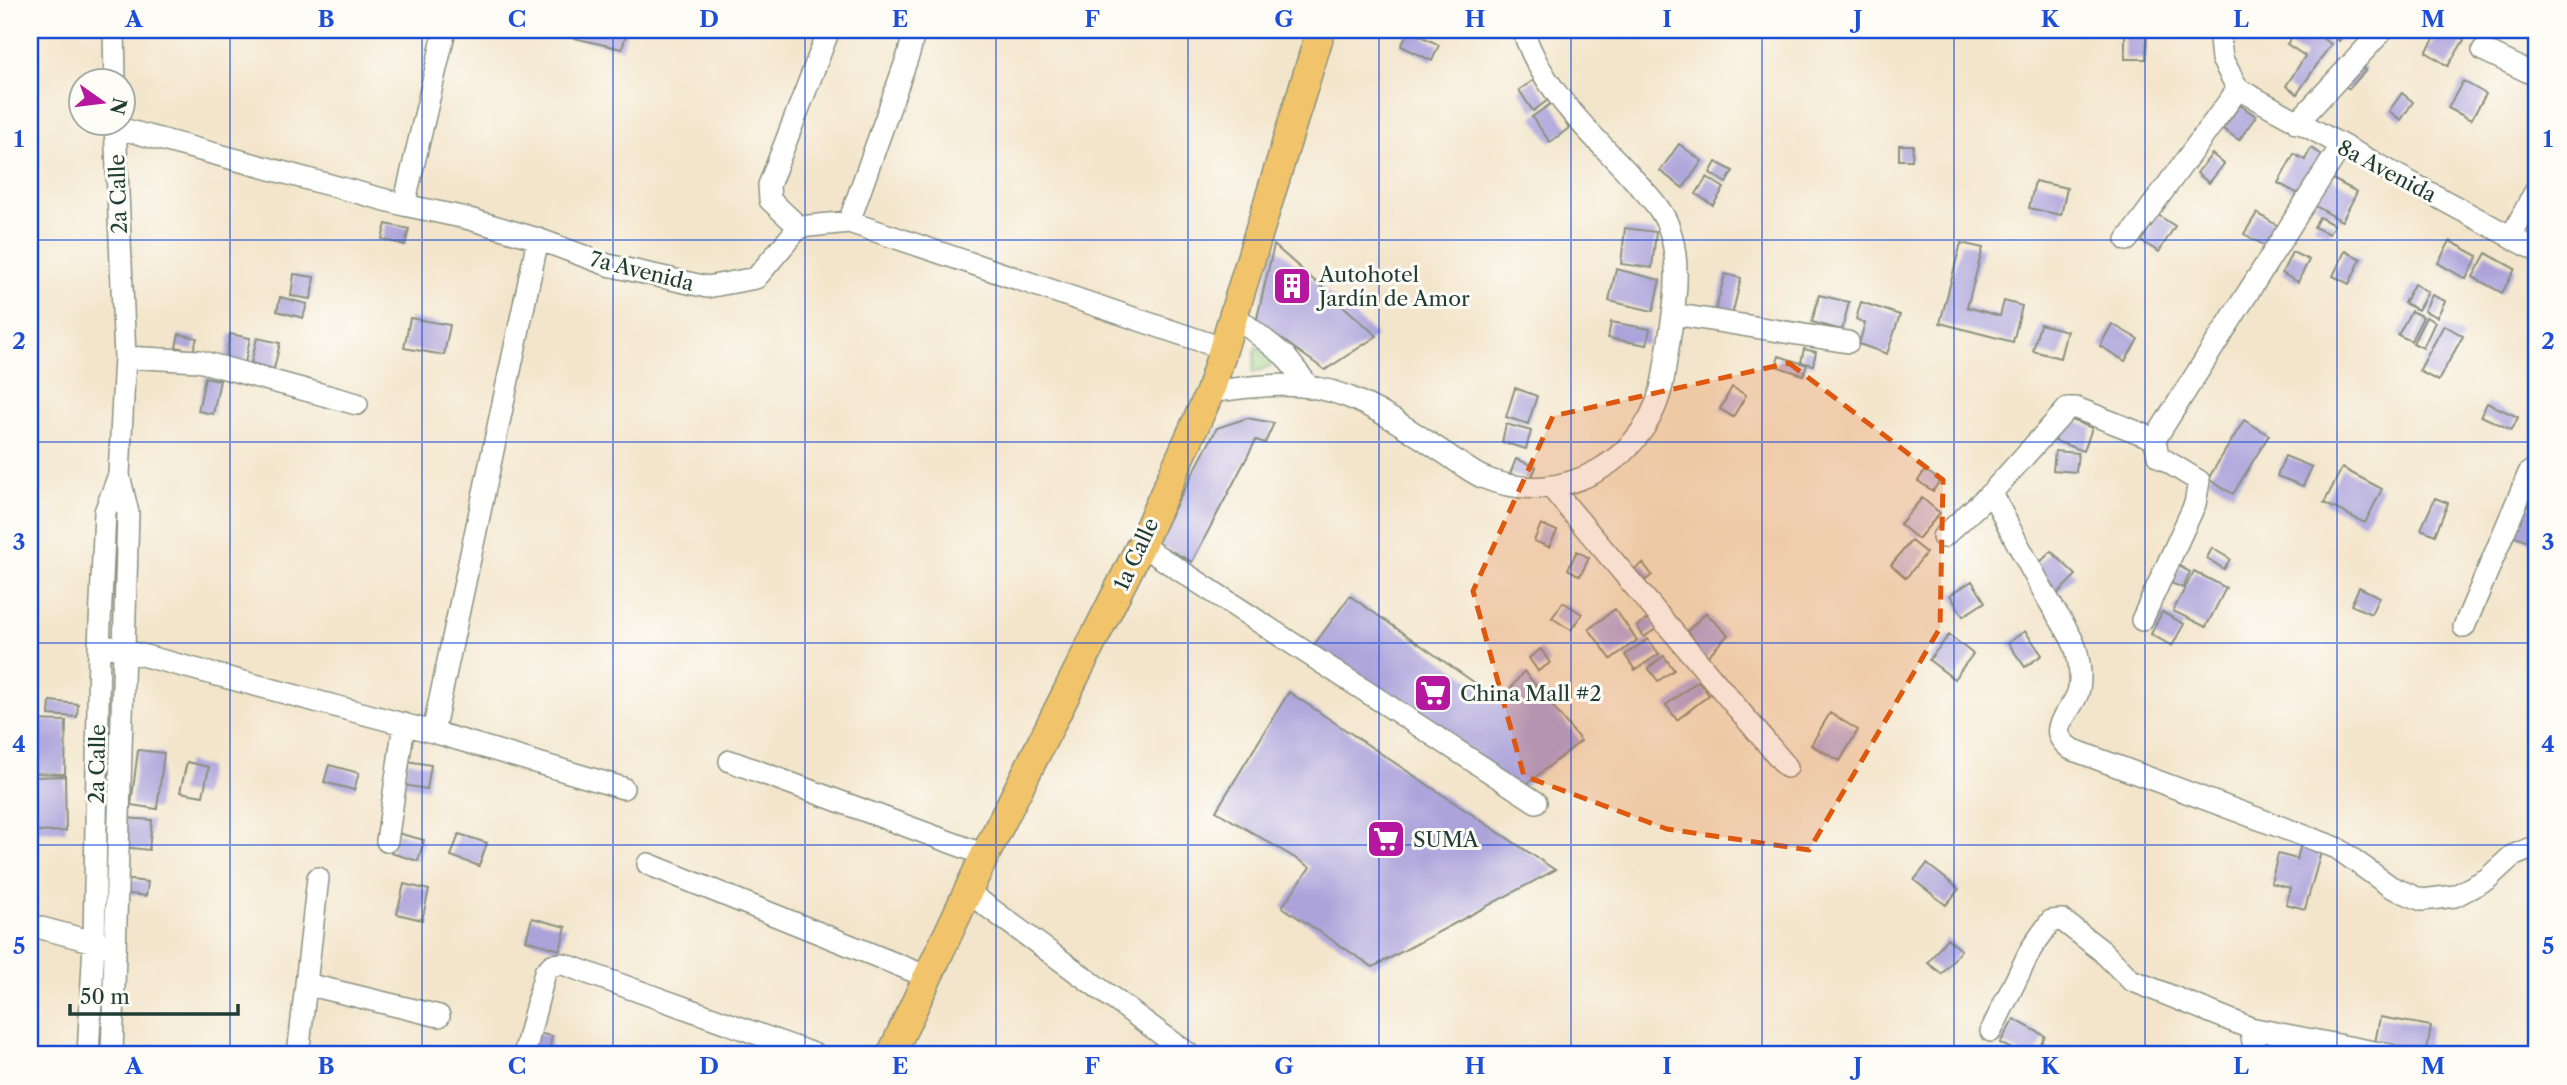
<svg xmlns="http://www.w3.org/2000/svg" width="2567" height="1085" viewBox="0 0 2567 1085" font-family="'Libre Caslon Text',serif">
  <rect width="100%" height="100%" fill="#fdfcf7"/>
  <filter id="ink" filterUnits="userSpaceOnUse"><feTurbulence type="fractalNoise" baseFrequency=".0143" numOctaves="2"/><feDisplacementMap in="SourceGraphic" scale="14" xChannelSelector="R" yChannelSelector="G"/><feConvolveMatrix kernelMatrix="1 2 1 2 8 2 1 2 1" color-interpolation-filters="sRGB"/></filter>
  <filter id="wash" filterUnits="userSpaceOnUse"><feTurbulence type="fractalNoise" baseFrequency=".00686" numOctaves="4" result="noise"/><feDisplacementMap in="SourceGraphic" scale="28" xChannelSelector="R" yChannelSelector="G"/><feGaussianBlur stdDeviation="1.57" result="paint"/><feColorMatrix in="noise" values="0 0 0 0 0 0 0 0 0 0 0 0 0 0 0 0 0 1.4 0 .05"/><feComposite in="paint" operator="in"/></filter>
  <g filter="url(#wash)">
    <rect width="100%" height="100%" fill="#f3e5cb"/>
    <path fill="#96cb7c" stroke="#5a8458" stroke-width="2" d="M1256,346L1278,363L1253,373Z"/>
    <g id="blocks">
      <path fill="#aca3da" d="M576,30H627L622,49L574,38Z
        M1409,30L1439,45L1432,61L1401,46Z
        M2125,30H2147L2146,59H2125Z
        M2226,30H2255V31L2227,36Z
        M2297,30H2310L2331,44L2297,94L2286,86L2305,56L2287,44Z
        M2326,30H2348L2339,41Z
        M2440,30H2449L2464,40L2448,66L2426,52Z
        M2356,61L2366,70L2349,89L2339,81Z
        M1534,80L1548,100L1533,111L1519,90Z
        M2463,81L2486,94L2471,120L2448,108Z
        M2402,93L2413,102L2401,120L2389,111Z
        M1552,103L1569,128L1550,142L1532,117Z
        M2240,105L2256,116L2239,140L2223,129Z
        M1679,144L1702,161L1683,188L1660,171Z
        M1899,145H1913L1912,160H1899Z
        M2311,148L2324,156L2302,196L2278,183L2294,154L2305,160Z
        M2212,154L2224,164L2209,183L2197,173Z
        M1716,162L1733,171L1726,183L1710,173Z
        M1707,177L1724,188L1713,205L1696,194Z
        M2329,177L2357,192L2342,221L2314,205Z
        M2035,181L2067,188L2061,215L2029,208Z
        M2257,213L2281,228L2269,248L2244,234Z
        M2158,215L2175,226L2159,252L2141,241Z
        M2319,217L2334,225L2329,234L2314,227Z
        M386,224L409,229L405,245L382,239Z
        M1625,228L1656,232L1652,268L1621,264Z
        M2450,241L2478,256L2466,279L2438,263Z
        M1961,243L1983,248L1967,307L2000,316L2004,301L2022,306L2013,342L1940,323Z
        M1274,245L1377,336L1325,370L1283,340L1255,327Z
        M2345,251L2361,259L2349,284L2333,276Z
        M2292,252L2309,260L2298,282L2282,273Z
        M2486,253L2515,269L2502,293L2473,277Z
        M1616,269L1660,280L1653,311L1609,301Z
        M294,274L314,277L311,299L291,296Z
        M1725,274L1741,278L1731,320L1714,316Z
        M2414,284L2428,292L2418,310L2404,303Z
        M1819,295L1849,302L1842,330L1812,322Z
        M2432,295L2445,301L2437,317L2424,311Z
        M280,297L307,304L303,318L277,311Z
        M1861,302L1900,315L1887,354L1859,344L1865,323L1856,319Z
        M2411,311L2423,317L2411,341L2398,335Z
        M2426,317L2435,322L2423,348L2413,343Z
        M410,318L450,325L444,355L404,348Z
        M1611,322L1650,329L1647,345L1608,338Z
        M2040,324L2067,331L2060,358L2033,351Z
        M2112,324L2138,339L2125,361L2100,346Z
        M2444,325L2463,336L2438,381L2419,371Z
        M179,334L197,338L193,351L176,347Z
        M230,334L250,338L245,363L225,359Z
        M257,338L280,343L274,369L251,363Z
        M1804,349L1816,352L1813,365L1801,362Z
        M1779,356L1807,365L1803,375L1776,366Z
        M205,377L220,380L213,414L198,411Z
        M1732,387L1746,395L1733,417L1720,409Z
        M1515,388L1537,396L1528,424L1506,417Z
        M2487,403L2518,417L2512,430L2481,416Z
        M2064,417L2092,428L2084,451L2055,441Z
        M1247,418L1274,423L1265,443L1256,440L1192,562L1156,543L1217,428Z
        M2244,420L2269,435L2233,494L2208,479Z
        M1506,424L1531,431L1526,449L1502,442Z
        M2055,451L2078,453L2076,472L2053,470Z
        M2285,456L2312,467L2303,486L2277,476Z
        M1516,459L1536,467L1530,481L1510,474Z
        M2342,468L2382,489L2365,523L2324,503Z
        M1925,470L1940,480L1933,491L1918,481Z
        M1922,498L1940,513L1918,539L1900,524Z
        M2435,498L2448,503L2435,535L2421,529Z
        M2525,505L2537,510V527L2531,542L2512,535Z
        M1541,524L1557,531L1549,547L1534,541Z
        M1911,541L1926,553L1906,578L1891,565Z
        M2212,548L2230,559L2224,569L2207,558Z
        M1577,551L1589,558L1580,576L1568,569Z
        M2051,551L2076,575L2057,594L2033,570Z
        M1643,563L1652,575L1643,582L1633,570Z
        M2179,566L2190,572L2183,588L2171,583Z
        M2194,571L2226,588L2206,627L2173,611Z
        M1972,581L1985,602L1963,616L1950,595Z
        M2359,587L2379,597L2371,614L2351,605Z
        M1350,596L1501,701L1524,671L1581,741L1519,790L1311,649Z
        M1563,602L1582,614L1571,630L1552,618Z
        M1615,609L1637,640L1611,659L1589,629Z
        M2162,612L2184,624L2172,646L2151,634Z
        M1706,613L1728,635L1704,660L1681,637Z
        M1650,617L1657,628L1644,637L1637,626Z
        M2025,631L2042,655L2025,667L2008,643Z
        M1949,635L1973,654L1954,679L1929,660Z
        M1648,639L1659,654L1635,670L1625,655Z
        M1541,649L1550,663L1538,671L1529,658Z
        M1664,656L1674,670L1658,681L1648,668Z
        M1698,681L1709,695L1677,720L1666,705Z
        M1289,692L1555,870L1373,967L1282,907L1310,867L1216,811Z
        M50,701L78,704L77,717L49,715Z
        M1830,713L1858,730L1840,761L1811,745Z
        M30,720L66,721L65,774L30,773Z
        M138,750L164,753L157,809L131,805Z
        M407,761L431,765L427,789L403,785Z
        M187,762L209,767L203,796L180,792Z
        M329,765L359,773L354,790L324,782Z
        M65,776L66,831L30,832V777Z
        M125,818L152,820L149,850L123,847Z
        M397,833L424,840L418,861L391,853Z
        M459,834L487,843L479,866L451,856Z
        M2301,844L2322,849L2305,909L2286,904L2290,888L2271,883L2278,854L2297,859Z
        M1927,864L1959,889L1946,905L1914,880Z
        M122,879L148,882L146,896L121,893Z
        M404,884L429,890L422,920L397,914Z
        M532,918L566,927L560,950L526,940Z
        M1947,938L1961,950L1942,974L1928,963Z
        M2380,1017L2431,1026L2427,1051L2375,1043Z
        M2014,1019L2045,1036L2035,1055H2023L2000,1043Z
        M532,1032L552,1036L548,1055H527Z"/>
    </g>
  </g>
  <g filter="url(#ink)">
    <use href="#blocks" fill-opacity="0" stroke="#899180" stroke-width="2"/>
    <g fill="none" stroke-linecap="round" stroke-linejoin="round">
      <defs>
        <path id="minor" d="M114,30L115,80
          M2219,30L2222,59L2238,89L2537,251
          M2483,50L2537,76
          M2297,123L2383,30
          M115,127L404,205L466,218L538,239L608,265L707,287L756,278L799,227L849,222L1225,349
          M404,205L445,30
          M849,222L909,53L915,30
          M799,227L770,200L769,185L829,30
          M2511,237L2537,188
          M2127,240L2238,89
          M1673,314L1848,342
          M1235,316L1285,356L1310,388
          M125,357L199,361L357,404
          M1210,392C1256,386 1301,379 1346,396C1382,410 1414,433 1446,454C1457,461 1469,471 1482,477C1562,511 1652,459 1664,374C1670,327 1685,274 1669,228C1662,207 1642,189 1628,173C1588,130 1541,88 1523,30
          M1550,486L1787,767
          M1992,492C2009,530 2029,565 2049,601C2058,617 2073,636 2077,653C2080,665 2082,683 2077,695C2068,717 2044,729 2071,749L2337,848L2391,887L2422,900L2455,896L2487,879L2512,856L2537,846
          M1943,537L1992,492L2068,408H2076L2155,439
          M1141,545L1536,802
          M2142,620L2195,504L2199,481L2158,456L2155,439L2341,146
          M2464,627L2529,473L2537,467
          M111,647L433,732L623,788
          M433,732L538,239
          M730,761L985,855
          M387,841L404,724
          M648,864L928,977
          M969,893L1190,1055
          M30,925L105,945
          M306,984L439,1016
          M2250,1028L2390,1055
          M1991,1031L2031,949L2051,921L2062,920L2102,951L2131,980L2250,1028L2256,1055
          M88,1055L94,944L99,646L105,512L119,475L125,357L115,122
          M112,1055L128,513L119,475
          M298,1055L318,878
          M524,1055L545,972L552,965L563,964L816,1055"/>
        <path id="major" d="M891,1055L985,855L1141,545L1210,392L1321,30"/>
      </defs>
      <use href="#minor" stroke="#899180" stroke-width="24"/>
      <use href="#major" stroke="#899180" stroke-width="31"/>
      <use href="#minor" stroke="#fff" stroke-width="21"/>
      <use href="#major" stroke="#f1c36a" stroke-width="28"/>
    </g>
  </g>
  <path fill="#de580e" fill-opacity="0.2" stroke="#de580e" stroke-width="5" stroke-dasharray="14 9" stroke-linejoin="round" d="M1789,363L1943,480L1940,628L1809,850L1667,829L1524,776L1473,591L1553,416Z"/>
  <path fill="none" stroke="#1d4ed8" stroke-width="2" stroke-opacity="0.55" d="M230,30V1055M422,30V1055M613,30V1055M805,30V1055M996,30V1055M1188,30V1055M1379,30V1055M1571,30V1055M1762,30V1055M1954,30V1055M2145,30V1055M2337,30V1055M30,240H2537M30,442H2537M30,643H2537M30,845H2537"/>
  <defs>
    <symbol id="building-square" viewBox="-11 -11 22 22"><rect x="-9" y="-9" width="18" height="18" rx="4" fill="#b5179e" stroke="#fdfcf7"/><path d="M-4-6H4V6H1V3H-1V6H-4ZM-2.5-4.3h1.7v1.8h-1.7ZM.8-4.3h1.7v1.8H.8ZM-2.5-1h1.7V.8h-1.7ZM.8-1h1.7V.8H.8Z" fill="#fff"/></symbol>
    <symbol id="supermarket-square" viewBox="-11 -11 22 22"><rect x="-9" y="-9" width="18" height="18" rx="4" fill="#b5179e" stroke="#fdfcf7"/><path d="M-6-5.5h2.5l.6 2H6L4.5 2H-2.5L-4.4-4H-6ZM-1.5 3.2a1.3 1.3 0 1 0 .1 0ZM3 3.2a1.3 1.3 0 1 0 .1 0Z" fill="#fff"/></symbol>
  </defs>
  <g fill-rule="evenodd">
    <use href="#building-square" x="1270" y="264" width="44" height="44"/>
    <use href="#supermarket-square" x="1411" y="671" width="44" height="44"/>
    <use href="#supermarket-square" x="1364" y="817" width="44" height="44"/>
  </g>
  <g text-anchor="middle" dominant-baseline="central" stroke-width="6" stroke-linejoin="round" paint-order="stroke">
    <g font-size="21" fill="#1f3d34" stroke="#fdfcf7">
      <text transform="translate(2387 171) rotate(28)">8a Avenida</text>
      <text transform="translate(118 194) rotate(-92)">2a Calle</text>
      <text transform="translate(642 271) rotate(14)">7a Avenida</text>
      <text transform="translate(1136 554) rotate(-65)">1a Calle</text>
      <text transform="translate(97 764) rotate(-89)">2a Calle</text>
    </g>
    <g font-size="21" fill="#1f3d34" stroke="#fdfcf7" text-anchor="start">
      <text x="1319" y="274">Autohotel<tspan x="1319" dy="24">Jardín de Amor</tspan></text>
      <text x="1460" y="693">China Mall #2</text>
      <text x="1413" y="839">SUMA</text>
    </g>
  </g>
  <rect width="2567" height="1085" fill="none" stroke="#fdfcf7" stroke-width="77"/>
  <g transform="translate(102 102) rotate(104)"><circle r="33" fill="#fdfcf7" stroke="#a4b0a9" stroke-width="2"/>
  <path d="M0-5L12 26L0 18L-12 26Z" fill="#b5179e"/>
  <text y="-10" font-size="19" font-weight="bold" text-anchor="middle" fill="#1f3d34">N</text>
  </g>
  <path d="M70 1004v10h168v-10" fill="none" stroke="#1f3d34" stroke-width="3.5"/>
  <text x="80" y="1004" font-size="21" fill="#1f3d34" stroke="#fdfcf7" stroke-width="5" paint-order="stroke">50 m</text>
  <rect x="38" y="38" width="2490" height="1008" fill="none" stroke="#1d4ed8" stroke-width="2.5"/>
  <g font-size="23" text-anchor="middle" font-weight="bold" fill="#1d4ed8">
    <text x="134" y="27">A</text>
    <text x="326" y="27">B</text>
    <text x="517" y="27">C</text>
    <text x="709" y="27">D</text>
    <text x="900" y="27">E</text>
    <text x="1092" y="27">F</text>
    <text x="1284" y="27">G</text>
    <text x="1475" y="27">H</text>
    <text x="1667" y="27">I</text>
    <text x="1858" y="27">J</text>
    <text x="2050" y="27">K</text>
    <text x="2241" y="27">L</text>
    <text x="2433" y="27">M</text>
    <text x="19" y="147">1</text>
    <text x="2548" y="147">1</text>
    <text x="19" y="349">2</text>
    <text x="2548" y="349">2</text>
    <text x="19" y="550">3</text>
    <text x="2548" y="550">3</text>
    <text x="19" y="752">4</text>
    <text x="2548" y="752">4</text>
    <text x="19" y="954">5</text>
    <text x="2548" y="954">5</text>
    <text x="134" y="1074">A</text>
    <text x="326" y="1074">B</text>
    <text x="517" y="1074">C</text>
    <text x="709" y="1074">D</text>
    <text x="900" y="1074">E</text>
    <text x="1092" y="1074">F</text>
    <text x="1284" y="1074">G</text>
    <text x="1475" y="1074">H</text>
    <text x="1667" y="1074">I</text>
    <text x="1858" y="1074">J</text>
    <text x="2050" y="1074">K</text>
    <text x="2241" y="1074">L</text>
    <text x="2433" y="1074">M</text>
  </g>
</svg>
